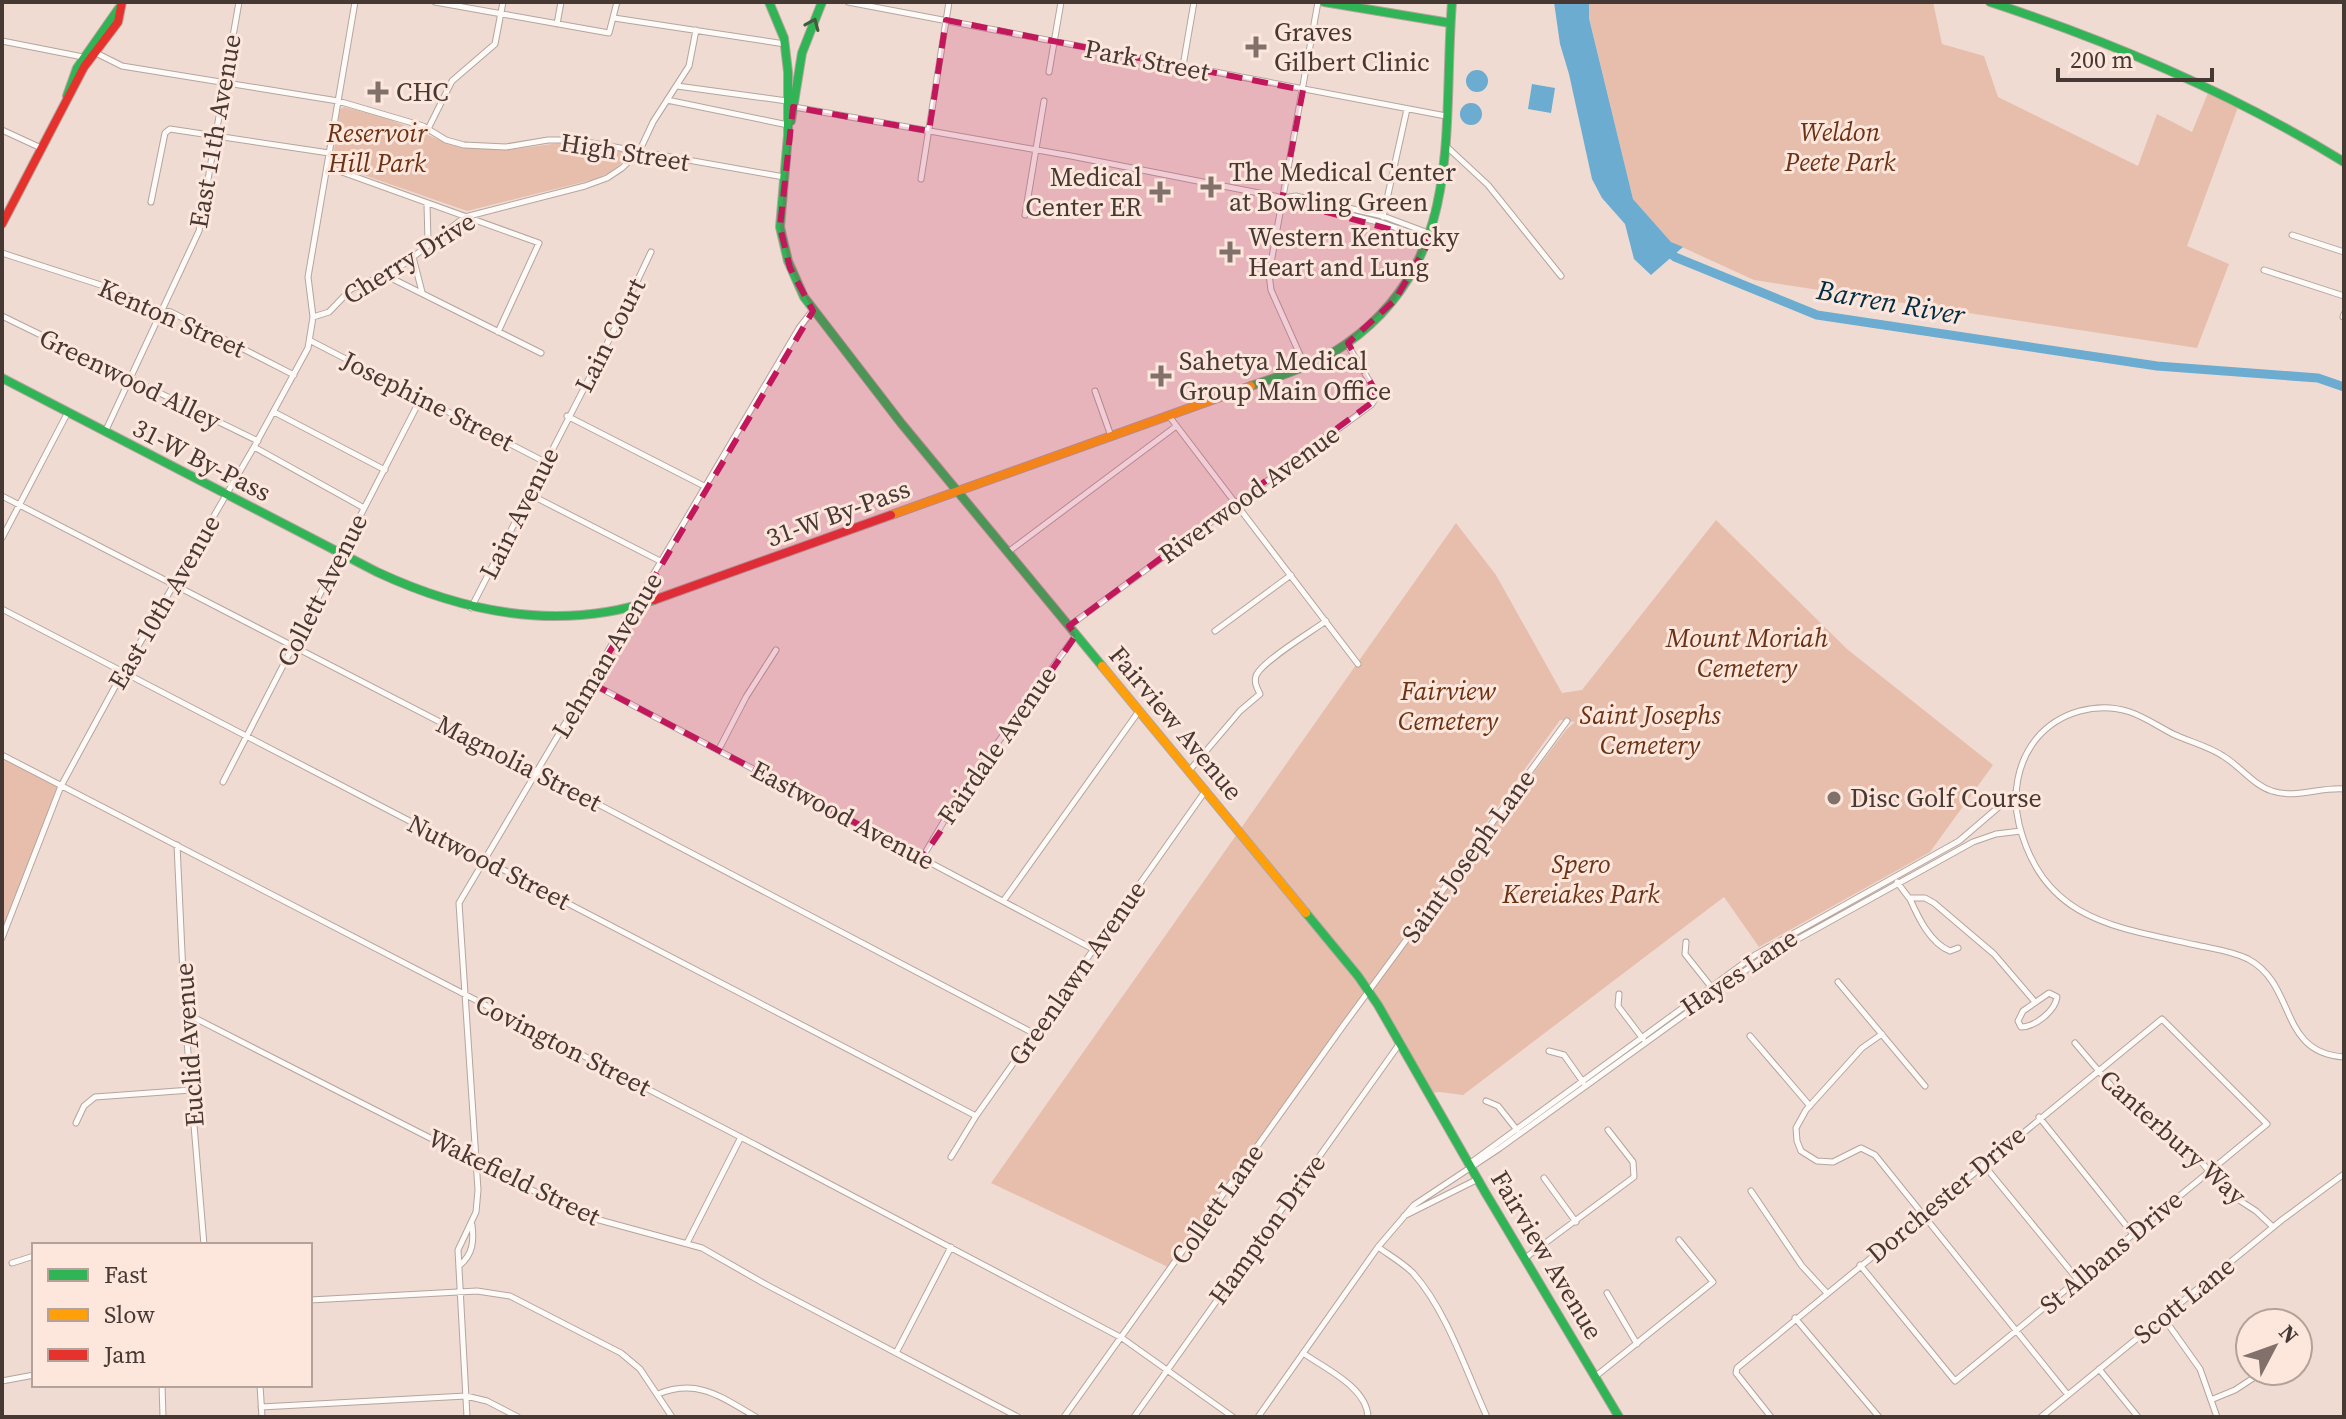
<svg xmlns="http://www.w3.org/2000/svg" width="2346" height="1419" viewBox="0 0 2346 1419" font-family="'Source Serif 4',serif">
  <rect width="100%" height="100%" fill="#efdbd2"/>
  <path fill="#e7beac" d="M1589,2H1933L1942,44L1984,56L1998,97L2138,166L2157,114L2192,132L2208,93L2238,107L2187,246L2229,264L2197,348L1754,280L1671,242L1633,199L1589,17Z
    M344,107L386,118L455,146L507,150L568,142L629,153L631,156L610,172L596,179L467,211L332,164L340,109Z
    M1716,520L1847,649L1993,765L1930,852L1759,947L1724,897L1463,1095L1440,1092L1429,1093L1369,991L1566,730L1575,722L1560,720L1168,1267L991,1183L1456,523L1496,575L1562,693L1582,690Z
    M2,755L61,786L2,933Z"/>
  <path fill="#6bacd0" d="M1554,2H1589V18L1633,199L1671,242L1683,247L1651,275L1634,259L1625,224L1602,198L1592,179L1569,74L1560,44Z
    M1466 81a11 11 0 1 1 22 0a11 11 0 1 1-22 0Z
    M1532,84L1555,88L1551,113L1528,109Z
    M1460 114a11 11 0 1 1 22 0a11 11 0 1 1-22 0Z"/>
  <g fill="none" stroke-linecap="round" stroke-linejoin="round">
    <path stroke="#6bacd0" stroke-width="9" d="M1664,248L1675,257L1817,315L2157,366L2318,378L2344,387"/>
    <defs>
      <path id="street" d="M435,2L609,33L617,2
        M848,2L1446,116
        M614,18L785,44
        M557,24L561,2
        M2,41L83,57
        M96,53L122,66L338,101L423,126L446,140L464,145L506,147L548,140H575L784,177
        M1183,66L1194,2
        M1049,72L1061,2
        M677,86L787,101
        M667,100L788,125
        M794,107L1071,156L1274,196L1382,223L1429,239
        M428,129L452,81L495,44L503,2
        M2,130L41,148
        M1446,146L1488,185L1561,276
        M328,167L539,243L498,332
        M921,179L949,2
        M1283,198L1296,196L1383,216L1431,234
        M151,202L165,133L170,129L329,153
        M427,204L428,242
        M1025,215L1044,101
        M1383,217L1407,109
        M2292,235L2344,252
        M2,253L110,288L157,309L171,312L294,375
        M413,257L422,292
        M2264,270L2344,296
        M387,276L541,353
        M2,316L258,441
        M313,317L329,312L351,289L396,270L465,217L585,186L607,178L622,168L639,152L653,122L689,66L696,30
        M2343,317L2344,314
        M311,341L545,462
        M1305,366L1271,290L1269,274L1318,2
        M1095,391L1111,436
        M274,412L385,470
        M567,416L706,487
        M1169,416L1358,664
        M105,432L199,231L239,2
        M254,447L364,508
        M529,494L662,562
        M2,496L537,772L1035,1034
        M2,538L68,412
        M1008,552L1175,427
        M471,608L613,332L651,252
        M2,609C327,778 652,946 976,1116
        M1069,626L1371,405L1376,398V392L1347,344
        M1215,631L1291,575
        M591,683L1093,949
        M719,749L746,697L776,650
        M2,755L754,1144L1122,1338L1233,1417
        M1189,771L1240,711L1260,694C1257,688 1254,683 1256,676C1261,662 1311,632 1326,621
        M223,782L421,398
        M2344,789C2320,787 2295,799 2272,791C2253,785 2240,766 2223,756C2208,746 2190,742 2173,734C2159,727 2145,717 2130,712C2097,701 2059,712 2037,738C2017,762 2012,795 2019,824C2043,920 2114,927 2196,945C2214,949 2232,951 2248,959C2297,985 2278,1053 2344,1057
        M177,845L185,1017L204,1245
        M922,858L959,796L1076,635
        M1897,882L1909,898H1925L1934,903L1994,954L2035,1002
        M1910,899C1918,917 1930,943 1950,951L1958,948
        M1004,900L1139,711
        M2,938L61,786L123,672L254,447L308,348L313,317L308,277L355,2
        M1686,942L1685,954L1712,988
        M1838,982L1925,1086
        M2049,993L2057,997C2055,1011 2035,1027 2021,1027L2018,1021L2023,1011Z
        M1619,994L1618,1006L1643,1039
        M185,1013L581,1215L702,1248L765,1284L1018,1417
        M1882,1034L1862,1048L1806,1110L1796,1128L1797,1141L1801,1151L1817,1161L1833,1162L1861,1148L1875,1155L2068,1395
        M1750,1036L1810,1106
        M2075,1043L2120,1096L2191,1150L2228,1193L2256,1211L2273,1227
        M1549,1051L1564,1055L1583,1082
        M1486,1101L1498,1106L1517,1130
        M2039,1117L2133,1234
        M76,1123L84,1106L95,1097L191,1090
        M951,1157L976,1116L1206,790
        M1469,1164L1755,955L1959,841L2015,793
        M1983,1164L2078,1280
        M1544,1178L1576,1222
        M1751,1191L1802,1266L1826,1292
        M1404,1216L1478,1179
        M687,1243L741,1137
        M1378,1247C1389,1255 1403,1263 1413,1273C1447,1311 1466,1371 1487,1417
        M1525,1258L1634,1177L1633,1162L1608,1130
        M12,1263L34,1256
        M460,1265C473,1254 474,1241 472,1225
        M1607,1293L1637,1344
        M310,1300L477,1291L510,1296L621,1353L640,1369L672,1417
        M2163,1317L2200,1369L2217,1417
        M1795,1318L1879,1417
        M896,1353L951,1247
        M1303,1353C1324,1368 1367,1387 1368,1417
        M2099,1369L2138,1417
        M1596,1376L1713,1282L1679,1240
        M2,1381L34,1375
        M162,1385L163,1417
        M260,1385L262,1417
        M658,1394C698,1378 721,1397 756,1417
        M2213,1399L2235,1390L2264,1371
        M261,1407L466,1396L487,1401L518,1417
        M467,1417L458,1250L476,1212L478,1190L459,903L799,328L813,310
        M1064,1417L1343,1026L1567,721
        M1134,1417L1400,1043
        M1258,1417L1378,1247L1414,1205L1500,1148L1760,960L1973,842L1996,834L2021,831
        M1771,1417L1736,1373L1737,1368L2162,1019L2267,1124L1955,1381L1860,1265
        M2041,1417L2283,1219L2344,1174"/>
      <path id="fast" d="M769,2L784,38L788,72V135L780,227L788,261L804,297L901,423L1102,666
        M1324,2L1450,23
        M1990,2C2115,43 2232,93 2344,162
        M67,96L77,68L119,8
        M791,121L802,53L822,2
        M2,378L377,572C465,613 560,632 654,600
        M1251,386C1283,375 1318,364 1346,344C1466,260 1442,129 1452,2
        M1306,913L1358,976L1378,1005L1485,1192L1619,1417"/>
      <path id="slow" d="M891,515L1251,386
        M1102,666L1306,913"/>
      <path id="jam" d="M2,224L84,67L118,22L122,2
        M654,600L891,515"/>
    </defs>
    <use href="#street" stroke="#b4a59e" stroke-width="7"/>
    <use href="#fast" stroke="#b4a59e" stroke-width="10"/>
    <use href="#slow" stroke="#b4a59e" stroke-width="10"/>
    <use href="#jam" stroke="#b4a59e" stroke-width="10"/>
    <use href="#street" stroke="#fdfaf8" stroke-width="5"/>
    <use href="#fast" stroke="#30b455" stroke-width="8"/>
    <use href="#slow" stroke="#ff9f0a" stroke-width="8"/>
    <use href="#jam" stroke="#e5322d" stroke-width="8"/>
  </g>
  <defs><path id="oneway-chevron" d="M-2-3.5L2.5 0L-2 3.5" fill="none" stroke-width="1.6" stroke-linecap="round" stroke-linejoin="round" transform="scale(2)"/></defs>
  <use stroke="#3f5d3c" href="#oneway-chevron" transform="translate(813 24) rotate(-67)"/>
  <path fill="#c2185b" fill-opacity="0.2" stroke="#c2185b" stroke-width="6" stroke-dasharray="16 10" stroke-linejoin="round" d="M946,20L1303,90L1282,200L1430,240L1395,300L1348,343L1375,390L1374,401L1069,626L1076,635L922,858L591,683L813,311L790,268L780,227L793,107L929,131Z"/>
  <g fill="#81716a" stroke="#fde7dd" stroke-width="3">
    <path d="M1252 35h8v8h8v8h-8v8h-8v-8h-8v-8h8z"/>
    <path d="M374 80h8v8h8v8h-8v8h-8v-8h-8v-8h8z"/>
    <path d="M1207 175h8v8h8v8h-8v8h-8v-8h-8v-8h8z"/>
    <path d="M1156 180h8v8h8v8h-8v8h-8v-8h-8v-8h8z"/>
    <path d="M1226 240h8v8h8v8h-8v8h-8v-8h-8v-8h8z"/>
    <path d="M1157 364h8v8h8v8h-8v8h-8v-8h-8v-8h8z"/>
    <circle cx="1834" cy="798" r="8"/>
  </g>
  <g text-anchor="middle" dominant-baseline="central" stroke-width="6" stroke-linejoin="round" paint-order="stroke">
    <g font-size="26" fill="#463832" stroke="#fde7dd" text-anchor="start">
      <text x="1274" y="32">Graves<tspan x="1274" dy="30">Gilbert Clinic</tspan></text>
      <text x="396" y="92">CHC</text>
      <text x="1229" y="172">The Medical Center<tspan x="1229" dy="30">at Bowling Green</tspan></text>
      <text x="1142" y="177" text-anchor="end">Medical<tspan x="1142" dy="30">Center ER</tspan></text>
      <text x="1248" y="237">Western Kentucky<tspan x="1248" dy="30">Heart and Lung</tspan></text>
      <text x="1179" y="361">Sahetya Medical<tspan x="1179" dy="30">Group Main Office</tspan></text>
      <text x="1850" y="798">Disc Golf Course</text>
    </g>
    <g font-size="26" fill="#463832" stroke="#fde7dd">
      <text transform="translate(1147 60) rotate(11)">Park Street</text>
      <text transform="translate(215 131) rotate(-80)">East 11th Avenue</text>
      <text transform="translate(625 152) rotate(9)">High Street</text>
      <text transform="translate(409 258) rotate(-32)">Cherry Drive</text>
      <text transform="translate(172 318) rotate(24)">Kenton Street</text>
      <text transform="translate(610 335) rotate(-63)">Lain Court</text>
      <text transform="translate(130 379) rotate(26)">Greenwood Alley</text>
      <text transform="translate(428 401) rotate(27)">Josephine Street</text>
      <text transform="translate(202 460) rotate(27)">31-W By-Pass</text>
      <text transform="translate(1249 494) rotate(-36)">Riverwood Avenue</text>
      <text transform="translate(519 513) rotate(-63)">Lain Avenue</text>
      <text transform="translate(838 513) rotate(-20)">31-W By-Pass</text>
      <text transform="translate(322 590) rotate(-63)">Collett Avenue</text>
      <text transform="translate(164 602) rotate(-60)">East 10th Avenue</text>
      <text transform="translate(607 655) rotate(-59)">Lehman Avenue</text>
      <text transform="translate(1176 723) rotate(50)">Fairview Avenue</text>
      <text transform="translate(997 745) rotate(-55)">Fairdale Avenue</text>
      <text transform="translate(519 763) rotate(27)">Magnolia Street</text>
      <text transform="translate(843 815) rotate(28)">Eastwood Avenue</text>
      <text transform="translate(1468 856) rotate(-54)">Saint Joseph Lane</text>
      <text transform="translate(489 862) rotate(27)">Nutwood Street</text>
      <text transform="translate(1739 972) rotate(-34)">Hayes Lane</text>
      <text transform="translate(1077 973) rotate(-55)">Greenlawn Avenue</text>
      <text transform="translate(189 1045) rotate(-94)">Euclid Avenue</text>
      <text transform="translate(563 1045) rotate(27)">Covington Street</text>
      <text transform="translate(2173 1137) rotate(42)">Canterbury Way</text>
      <text transform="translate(514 1177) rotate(26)">Wakefield Street</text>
      <text transform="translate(1946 1194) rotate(-40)">Dorchester Drive</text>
      <text transform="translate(1217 1204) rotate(-55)">Collett Lane</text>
      <text transform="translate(1267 1229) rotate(-54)">Hampton Drive</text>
      <text transform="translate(2111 1252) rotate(-40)">St Albans Drive</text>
      <text transform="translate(1547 1255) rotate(59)">Fairview Avenue</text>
      <text transform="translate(2184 1300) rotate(-39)">Scott Lane</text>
    </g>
    <g font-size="26" font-style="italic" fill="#6a3113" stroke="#fde7dd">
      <text x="1840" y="132">Weldon<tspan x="1840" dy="30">Peete Park</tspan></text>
      <text x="377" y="133">Reservoir<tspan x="377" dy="30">Hill Park</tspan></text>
      <text x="1747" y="638">Mount Moriah<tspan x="1747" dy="30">Cemetery</tspan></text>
      <text x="1448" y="691">Fairview<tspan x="1448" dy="30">Cemetery</tspan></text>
      <text x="1650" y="715">Saint Josephs<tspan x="1650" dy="30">Cemetery</tspan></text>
      <text x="1581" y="864">Spero<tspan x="1581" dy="30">Kereiakes Park</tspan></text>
    </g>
    <g font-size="28" font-style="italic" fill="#002d43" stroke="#fde7dd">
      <text transform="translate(1891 302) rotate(10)">Barren River</text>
    </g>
  </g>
  <rect width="2346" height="1419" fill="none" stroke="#463832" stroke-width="8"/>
  <rect x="32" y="1243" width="280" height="144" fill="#fde7dd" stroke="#b4a199" stroke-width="2"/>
  <rect x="48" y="1269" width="40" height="12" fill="#30b455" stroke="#b4a199" stroke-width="2"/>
  <text x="104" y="1283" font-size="24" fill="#463832">Fast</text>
  <rect x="48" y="1309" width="40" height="12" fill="#ff9f0a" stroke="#b4a199" stroke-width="2"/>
  <text x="104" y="1323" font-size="24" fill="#463832">Slow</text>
  <rect x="48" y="1349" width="40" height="12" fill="#e5322d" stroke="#b4a199" stroke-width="2"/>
  <text x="104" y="1363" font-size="24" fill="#463832">Jam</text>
  <g transform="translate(2274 1347) rotate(49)"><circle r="38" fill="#fde7dd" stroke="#b4a199" stroke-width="2"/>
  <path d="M0-6L14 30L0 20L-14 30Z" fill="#81716a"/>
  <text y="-12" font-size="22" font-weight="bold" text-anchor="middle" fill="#463832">N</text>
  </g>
  <path d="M2058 68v12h154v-12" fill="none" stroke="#463832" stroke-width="4"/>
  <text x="2070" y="68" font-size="24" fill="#463832" stroke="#fde7dd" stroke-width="6" paint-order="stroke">200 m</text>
</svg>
